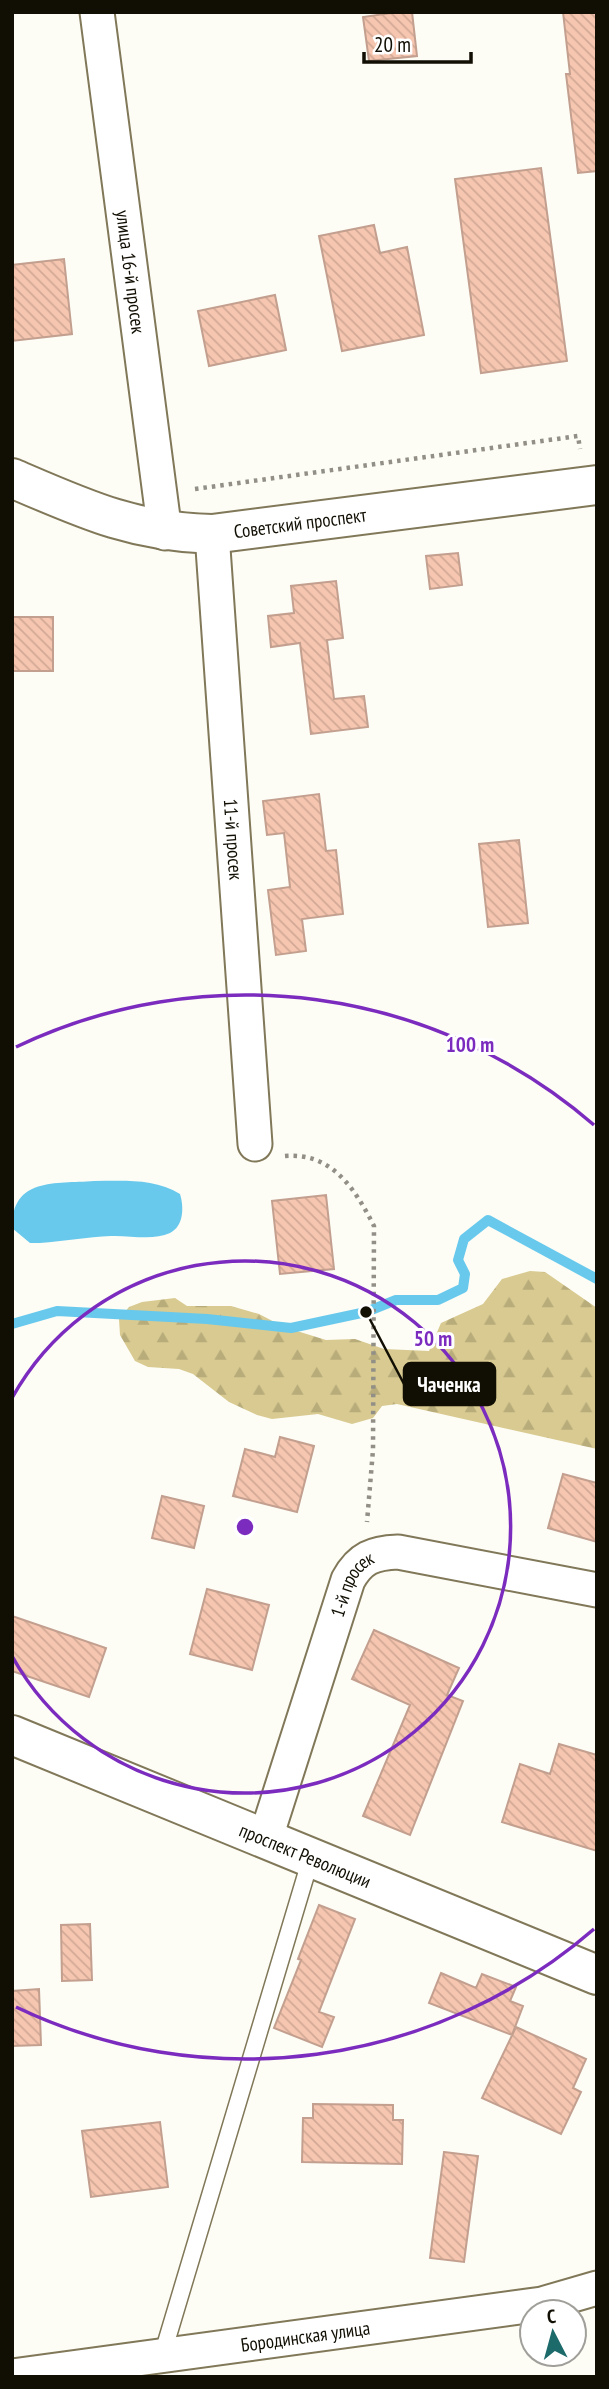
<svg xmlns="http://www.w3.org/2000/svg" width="609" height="2389" viewBox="0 0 609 2389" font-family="'PT Sans Narrow',sans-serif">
  <defs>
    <pattern id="forest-firs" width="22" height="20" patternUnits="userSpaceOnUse" patternTransform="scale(1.75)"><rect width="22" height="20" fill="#d8ca90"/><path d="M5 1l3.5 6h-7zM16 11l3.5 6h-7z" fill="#b8ac7b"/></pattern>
    <pattern id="building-back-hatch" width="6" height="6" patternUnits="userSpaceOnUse" patternTransform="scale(1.75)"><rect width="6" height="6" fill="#f6c6b0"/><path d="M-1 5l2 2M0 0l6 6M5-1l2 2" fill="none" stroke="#d2a996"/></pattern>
  </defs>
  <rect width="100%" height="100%" fill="#fdfcf5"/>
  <path fill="url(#forest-firs)" d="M530,1271L545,1272L597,1308V1449L397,1404L382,1406L373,1418L352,1424L318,1414L272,1419L257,1415L229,1402L193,1374L179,1369L148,1367L135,1361L120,1335L119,1319L129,1307L142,1302L175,1298L187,1306H231L259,1314L284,1327L326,1340L355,1339L384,1349L429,1351L441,1323L483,1304L502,1279Z"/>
  <path fill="#68c9ed" d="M94,1181C123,1181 154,1178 180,1194C184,1207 184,1226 170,1233C153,1241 129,1235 111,1236C87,1237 64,1241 40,1243H30L12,1228C12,1177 55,1184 94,1181Z"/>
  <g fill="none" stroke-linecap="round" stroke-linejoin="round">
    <path stroke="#68c9ed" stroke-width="10" d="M12,1324L57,1311L207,1319L291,1328L366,1312L396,1300H438L463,1288L465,1274L458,1260L464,1239L488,1220L597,1279"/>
  </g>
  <path fill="url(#building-back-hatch)" stroke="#c29f8e" stroke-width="2" d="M398,12H412L417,56L369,61L363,17Z
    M563,12H597V171L578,173L566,74H570Z
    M541,168L567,361L481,373L455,179Z
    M374,225L380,253L407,247L424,335L342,351L319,236Z
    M64,259L72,334L12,341V265Z
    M275,295L286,350L209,366L198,311Z
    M458,553L462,585L430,589L426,556Z
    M336,581L343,638L327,640L334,699L364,696L368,727L311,734L300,643L271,647L268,616L294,613L291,586Z
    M12,617H53V671H12Z
    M319,794L326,851L336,850L343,914L302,919L306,951L276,955L268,890L290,887L284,833L267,835L263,801Z
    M519,840L528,923L488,927L479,844Z
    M326,1195L334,1269L280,1274L272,1201Z
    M280,1437L314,1446L297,1512L233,1496L245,1449L275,1457Z
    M563,1474L597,1483V1542L548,1528Z
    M162,1496L204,1506L194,1548L152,1538Z
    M207,1589L269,1605L252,1670L190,1654Z
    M12,1616L106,1648L89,1697L12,1671Z
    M374,1630L459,1668L447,1695L463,1701L410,1835L363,1816L410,1705L352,1679Z
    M559,1744L597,1755V1851L502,1822L520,1764L550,1774Z
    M319,1905L355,1919L319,2012L334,2017L322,2047L274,2028L301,1960L298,1959Z
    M90,1924L92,1980L62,1981L61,1925Z
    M441,1973L476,1988L482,1974L516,1987L510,2001L523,2006L512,2035L429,2003Z
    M39,1989L41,2045L12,2046V1991Z
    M516,2027L586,2059L573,2088L581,2092L561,2134L482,2098Z
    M313,2104L393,2105V2120H403L402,2164L302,2162L303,2118H313Z
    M160,2122L168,2187L91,2197L82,2131Z
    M444,2152L478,2156L464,2262L430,2258Z"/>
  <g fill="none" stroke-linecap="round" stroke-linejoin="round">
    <defs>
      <path id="service" d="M162,2356L311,1858"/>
      <g id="minor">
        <path id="s1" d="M97,12L165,533"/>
        <path id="s2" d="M212,534L255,1144"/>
        <path id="s3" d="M266,1837L348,1580C360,1558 373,1553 398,1552L597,1590"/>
        <path id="s4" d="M12,2376L542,2304L597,2288"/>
      </g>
      <g id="tertiary">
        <path id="s5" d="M12,478C84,509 133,532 212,534L597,485"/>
        <path id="s6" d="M12,1735L597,1975"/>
      </g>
    </defs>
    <use href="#service" stroke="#807858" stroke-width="19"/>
    <use href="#minor" stroke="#807858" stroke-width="37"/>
    <use href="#tertiary" stroke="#807858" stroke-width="42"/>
    <path stroke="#918f86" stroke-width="4.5" stroke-dasharray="3.5 5" stroke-linecap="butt" d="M195,489L578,436L580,449
      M285,1156C332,1152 355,1189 374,1226L373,1450L367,1522"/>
    <use href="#service" stroke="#fff" stroke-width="16"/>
    <use href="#minor" stroke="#fff" stroke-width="33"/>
    <use href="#tertiary" stroke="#fff" stroke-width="38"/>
  </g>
  <g fill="none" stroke="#7b2cbf" stroke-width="3.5">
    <path d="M12 1398A266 266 0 1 1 12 1656"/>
    <path d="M594 1929A532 532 0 0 1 16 2007M16 1047A532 532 0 0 1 594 1125"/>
  </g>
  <g text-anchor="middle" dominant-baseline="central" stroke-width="6" stroke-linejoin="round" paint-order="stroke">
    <g font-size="19" fill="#110e03" stroke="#fff">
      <text stroke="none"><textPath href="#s1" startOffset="262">улица 16-й просек</textPath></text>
      <text stroke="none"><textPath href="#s5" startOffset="298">Советский проспект</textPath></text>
      <text stroke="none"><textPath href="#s2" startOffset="306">11-й просек</textPath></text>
      <text stroke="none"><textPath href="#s3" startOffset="268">1-й просек</textPath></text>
      <text stroke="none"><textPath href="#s6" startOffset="317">проспект Революции</textPath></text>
      <text stroke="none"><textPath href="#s4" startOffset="296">Бородинская улица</textPath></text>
    </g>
  </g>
  <circle cx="245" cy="1527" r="10" fill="#7b2cbf" stroke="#fff" stroke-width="3.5"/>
  <g font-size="21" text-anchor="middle" font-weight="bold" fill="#7b2cbf" stroke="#fff" stroke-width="6" stroke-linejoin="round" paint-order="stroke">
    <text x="470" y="1052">100 m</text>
    <text x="433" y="1346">50 m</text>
  </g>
  <path fill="none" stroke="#110e03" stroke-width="2.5" d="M366 1312L404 1384"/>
  <circle fill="#110e03" stroke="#fff" stroke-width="2.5" cx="366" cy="1312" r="7"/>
  <rect fill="#110e03" stroke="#110e03" stroke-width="2.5" x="404" y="1363" width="91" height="42" rx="7"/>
  <g font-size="21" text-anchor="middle" font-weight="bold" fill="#fff">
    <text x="449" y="1392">Чаченка</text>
  </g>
  <rect width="609" height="2389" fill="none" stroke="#110e03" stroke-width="28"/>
  <g transform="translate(553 2333) rotate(354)"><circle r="33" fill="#ffffff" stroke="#a09f9a" stroke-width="2"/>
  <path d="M0-5L12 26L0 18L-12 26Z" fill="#1d6a6b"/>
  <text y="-10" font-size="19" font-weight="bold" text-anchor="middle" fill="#110e03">С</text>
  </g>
  <path d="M364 52v10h107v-10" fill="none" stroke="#110e03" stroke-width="3.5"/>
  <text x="374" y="52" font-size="21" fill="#110e03" stroke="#ffffff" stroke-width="5" paint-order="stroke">20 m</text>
</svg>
